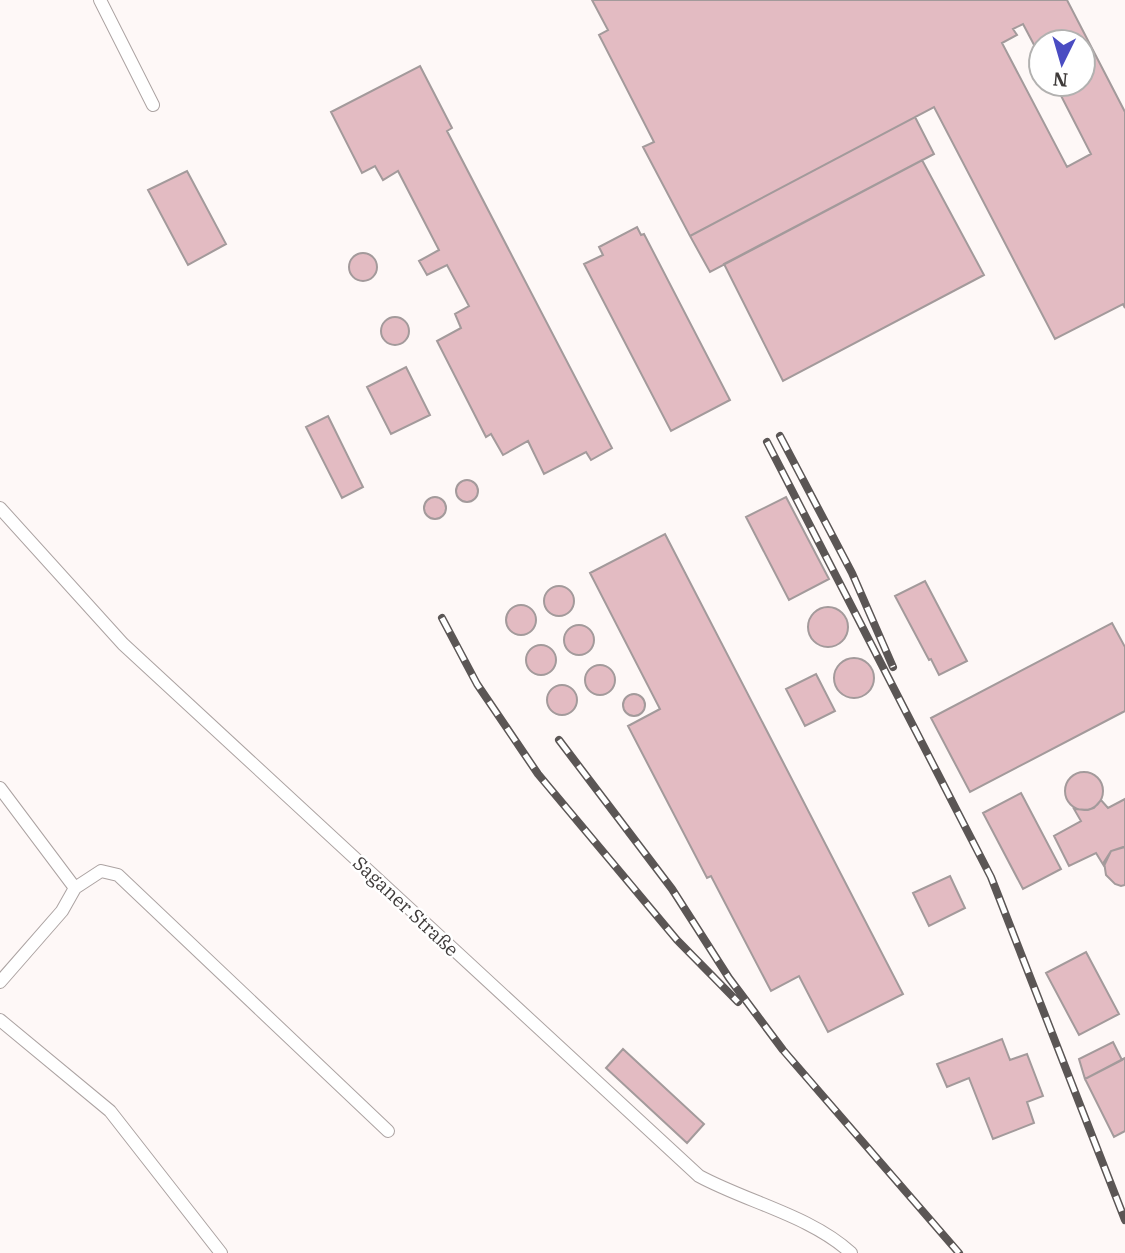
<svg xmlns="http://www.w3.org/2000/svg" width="1125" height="1253" viewBox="0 0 1125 1253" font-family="'IBM Plex Serif',serif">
  <rect width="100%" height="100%" fill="#fef8f7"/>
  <path fill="#e3bbc2" stroke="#a39a9b" stroke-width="2" fill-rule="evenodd" d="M592,0H1067L1125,112V308L1123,304L1055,339L934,107L690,236L643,147L654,142L599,35L608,30ZM1023,24L1041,58V42H1083V84H1055L1091,154L1067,167L1002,43L1017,35L1013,29Z
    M420,66L452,128L447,131L612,448L591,460L586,452L544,474L528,441L503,455L491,434L486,437L437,341L461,328L455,314L469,306L447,265L427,275L419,261L439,250L398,171L383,180L375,166L362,173L331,112Z
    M915,117L934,154L710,272L690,236Z
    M922,160L984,275L783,381L724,264Z
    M187,171L226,244L188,265L148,190Z
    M637,227L641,235L644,234L730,400L671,431L584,264L603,255L599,247Z
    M349 267a14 14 0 1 1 28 0a14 14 0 1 1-28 0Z
    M381 331a14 14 0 1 1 28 0a14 14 0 1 1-28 0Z
    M406,367L430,415L391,434L367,387Z
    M328,416L363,487L342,498L306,427Z
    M456 491a11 11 0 1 1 22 0a11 11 0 1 1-22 0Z
    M424 508a11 11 0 1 1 22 0a11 11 0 1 1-22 0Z
    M786,497L829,579L789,600L746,517Z
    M665,534L903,994L828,1032L799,976L771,991L711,876L707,878L628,726L660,709L590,573Z
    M925,581L967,661L939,675L931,659L929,660L895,596Z
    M544 601a15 15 0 1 1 30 0a15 15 0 1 1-30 0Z
    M506 620a15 15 0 1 1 30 0a15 15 0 1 1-30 0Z
    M808 627a20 20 0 1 1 40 0a20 20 0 1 1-40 0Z
    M1112,623L1125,647V711L970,792L931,718Z
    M564 640a15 15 0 1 1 30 0a15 15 0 1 1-30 0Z
    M526 660a15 15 0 1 1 30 0a15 15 0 1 1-30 0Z
    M834 678a20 20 0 1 1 40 0a20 20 0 1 1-40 0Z
    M585 680a15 15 0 1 1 30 0a15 15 0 1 1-30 0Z
    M816,674L835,711L805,726L786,689Z
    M547 700a15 15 0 1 1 30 0a15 15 0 1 1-30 0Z
    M623 705a11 11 0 1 1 22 0a11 11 0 1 1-22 0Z
    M1065 791a19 19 0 1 1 38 0a19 19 0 1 1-38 0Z
    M1021,793L1061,869L1023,889L983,813Z
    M1125,799V847L1111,851L1104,866L1096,853L1069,866L1054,836L1081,821L1074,809L1088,810L1094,808L1101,800L1108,808Z
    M1123,847H1125V885L1121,886L1115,884L1106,875L1104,862L1111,851Z
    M950,876L965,908L929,926L913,893Z
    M1086,952L1119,1014L1079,1035L1046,973Z
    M1002,1039L1010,1060L1027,1054L1043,1096L1027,1102L1034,1123L993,1139L969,1078L947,1087L937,1064Z
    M1113,1042L1122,1060L1085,1079L1079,1059Z
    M623,1049L704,1124L687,1143L606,1068Z
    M1125,1058V1131L1114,1137L1085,1079Z"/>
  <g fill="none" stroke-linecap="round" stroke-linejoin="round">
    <defs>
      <path id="lane" d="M100,0L153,105
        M0,508L123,644L699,1176C747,1202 811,1216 851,1253
        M0,788L75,888L62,911L0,982
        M75,888L101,871L118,875L388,1131
        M0,1020L110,1111L221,1253"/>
    </defs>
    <use href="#lane" stroke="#aca3a2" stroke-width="14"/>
    <use href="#lane" stroke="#fff" stroke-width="12"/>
    <defs>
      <path id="rail" d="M780,436L852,573L893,667
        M767,442L991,877L1125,1220
        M442,618L477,684L538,774L677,940L738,1002
        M559,740L672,889L729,978L783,1050L959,1253"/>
    </defs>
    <use href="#rail" stroke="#5b5655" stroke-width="8"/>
    <use href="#rail" stroke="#fff" stroke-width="5" stroke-dasharray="16" stroke-linecap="butt"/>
  </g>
  <g text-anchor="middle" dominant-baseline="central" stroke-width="5" stroke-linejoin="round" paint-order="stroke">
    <g font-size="19" fill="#3f3b3a" stroke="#fff">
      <text transform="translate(406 906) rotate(43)">Saganer Straße</text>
    </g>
  </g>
  <g transform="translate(1062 63) rotate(185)"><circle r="33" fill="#ffffff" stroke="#b2b1b0" stroke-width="2"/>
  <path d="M0-5L12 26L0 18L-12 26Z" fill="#4a4cc2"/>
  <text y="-10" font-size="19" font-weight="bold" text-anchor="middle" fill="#3f3b3a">N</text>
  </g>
</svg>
